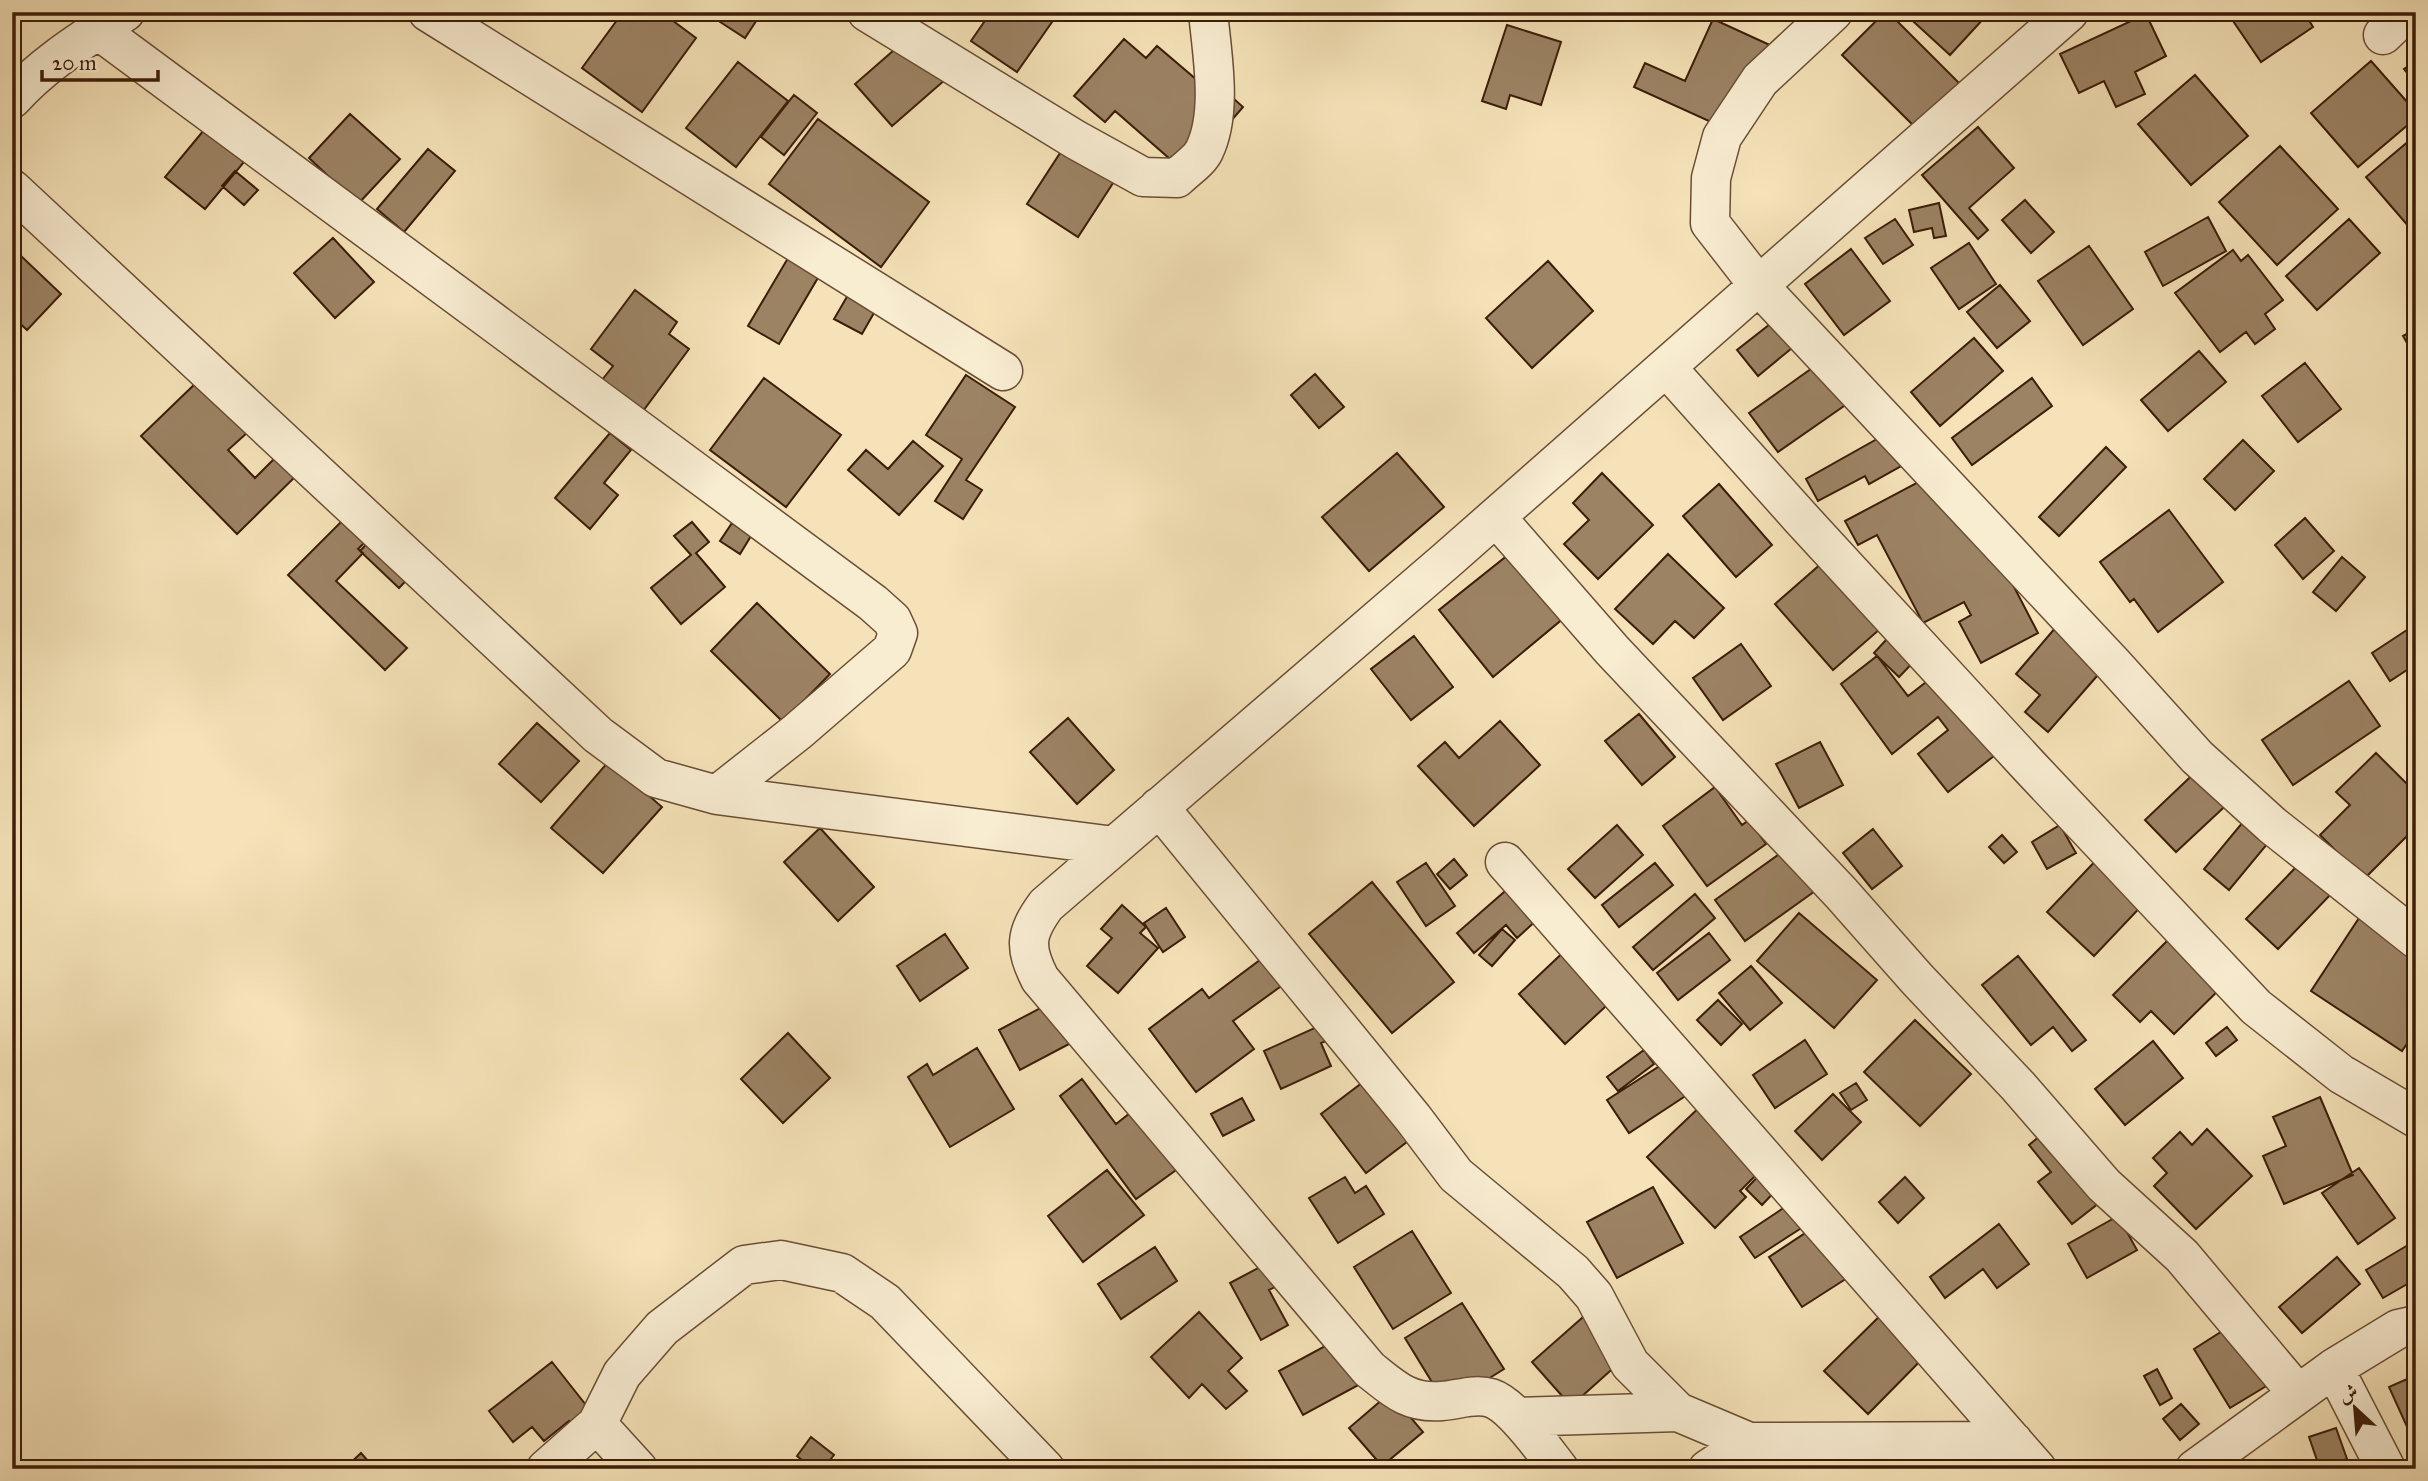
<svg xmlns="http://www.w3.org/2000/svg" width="2428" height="1481" viewBox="0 0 2428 1481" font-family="'IM FELL Great Primer',Amiri,serif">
  <rect width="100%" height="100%" fill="#f5e2b8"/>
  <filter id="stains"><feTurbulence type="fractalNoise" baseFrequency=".00286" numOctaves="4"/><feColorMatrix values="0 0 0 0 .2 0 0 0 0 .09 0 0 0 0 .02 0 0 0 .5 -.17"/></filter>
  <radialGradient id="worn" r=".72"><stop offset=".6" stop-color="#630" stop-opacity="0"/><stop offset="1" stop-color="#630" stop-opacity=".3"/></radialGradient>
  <path fill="#9c8364" stroke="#3c1d08" stroke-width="2" d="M623,12H661L696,38L642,112L582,68Z
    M717,12H762L745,38L714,18Z
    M991,12H1059L1017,72L971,41Z
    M1885,12H1888L1961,85L1917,129L1842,55Z
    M1903,12H1979L1985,17L1950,55Z
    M2239,12H2304L2313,27L2261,62L2231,18Z
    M2146,14L2166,56L2135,72L2145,94L2116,107L2104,81L2079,93L2060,54Z
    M1713,19L1772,46L1733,132L1634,87L1645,63L1685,81Z
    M1507,25L1561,42L1541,105L1510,95L1506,109L1482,101Z
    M909,37L946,79L892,126L855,84Z
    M1124,39L1146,58L1157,46L1197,80L1204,72L1243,107L1186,173L1115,111L1105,122L1074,96Z
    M2371,61L2416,112V118L2358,167L2311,113Z
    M2416,61V84L2404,69Z
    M738,62L788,101L736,167L686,128Z
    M2195,75L2248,136L2191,185L2138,124Z
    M794,95L817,113L784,155L761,137Z
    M350,114L400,159L358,204L309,158Z
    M818,119L929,202L881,267L769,184Z
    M1978,127L2014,168L1969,208L1988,230L1978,239L1922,175Z
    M204,130L244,162L205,209L165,177Z
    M2416,135V235L2366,177Z
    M2280,146L2338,209L2277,265L2219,202Z
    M1064,147L1115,180L1078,237L1027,204Z
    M428,149L455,171L404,232L377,209Z
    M235,171L258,190L244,205L222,186Z
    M2025,200L2054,232L2031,253L2002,220Z
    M1939,203L1946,236L1934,238L1932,228L1914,232L1909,210Z
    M2208,217L2226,251L2163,286L2145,252Z
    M1895,219L1913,245L1883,264L1865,238Z
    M2349,219L2380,253L2317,310L2286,276Z
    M333,238L374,282L335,318L294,273Z
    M1969,243L1996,284L1959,309L1931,268Z
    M2089,246L2133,309L2083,345L2038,281Z
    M1851,249L1890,301L1844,335L1805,284Z
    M2233,250L2241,261L2248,255L2283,300L2265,314L2275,329L2255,344L2246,332L2220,352L2175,293Z
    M21,256L61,294L27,330L12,316V266Z
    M788,258L819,276L779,344L748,326Z
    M1548,261L1593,311L1532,368L1486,318Z
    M2000,285L2030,321L1997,348L1967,312Z
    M852,288L879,304L862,334L834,319Z
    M635,290L677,322L669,334L689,349L643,411L602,380L613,366L591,349Z
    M1783,314L1803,339L1758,376L1737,350Z
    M2416,329V359L2403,336Z
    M1974,338L2003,371L1940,426L1911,392Z
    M2199,351L2226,382L2168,431L2141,400Z
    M1825,359L1854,399L1778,452L1749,413Z
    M2305,363L2341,409L2298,442L2262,396Z
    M1315,374L1344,407L1319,428L1291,395Z
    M966,375L1015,407L966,480L982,490L963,519L935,501L962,459L926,435Z
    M764,378L841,435L786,507L710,450Z
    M2032,378L2052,406L1972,465L1952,438Z
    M198,381L248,432L228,450L255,478L283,450L302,470L237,534L141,436Z
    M1893,430L1910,461L1869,484L1865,476L1818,501L1806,479Z
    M610,433L631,450L604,483L618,495L590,529L555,498Z
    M2243,440L2274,471L2235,510L2204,479Z
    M913,441L943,466L899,515L848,470L866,450L888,469Z
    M2106,447L2126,467L2059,536L2039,517Z
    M1397,453L1444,507L1369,571L1322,517Z
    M1941,470L2011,581L2038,633L1981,663L1959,622L1971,615L1964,602L1923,623L1877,535L1858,545L1845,521Z
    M1602,473L1653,525L1598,579L1564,544L1589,520L1573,503Z
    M1719,484L1772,545L1736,577L1683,516Z
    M360,503L382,525L358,549L363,553L336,581L407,648L385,670L288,575Z
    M2169,510L2223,582L2158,632L2134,599L2130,602L2100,562Z
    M2305,518L2334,551L2303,579L2275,545Z
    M692,522L709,542L696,553L725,587L681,624L651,588L691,555L674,536Z
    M732,523L751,536L740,554L720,541Z
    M378,532L417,569L399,588L360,551Z
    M1518,547L1571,612L1493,677L1439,610Z
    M1838,549L1896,615L1833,670L1775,604Z
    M1668,554L1724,608L1694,638L1675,621L1653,644L1615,609Z
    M2342,557L2365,577L2336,611L2313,592Z
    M757,603L830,674L783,722L711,651Z
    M2416,624V664L2390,681L2372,653Z
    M1898,627L1924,651L1899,677L1874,653Z
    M2056,627L2104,668L2048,732L2025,712L2040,695L2016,674Z
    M1414,636L1453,687L1411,720L1371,669Z
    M1741,644L1771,686L1723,720L1693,678Z
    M1877,656L1908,696L1943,669L1999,752L1948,792L1918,754L1948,730L1938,717L1892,754L1841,684Z
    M2349,681L2380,726L2293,785L2262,740Z
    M1639,714L1675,757L1642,785L1605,741Z
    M1068,718L1114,770L1077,804L1030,752Z
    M1500,721L1540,765L1474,826L1418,766L1445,742L1459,758Z
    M537,723L579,761L541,802L499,764Z
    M1820,742L1843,785L1799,808L1776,764Z
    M2376,753L2416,793V827L2364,879L2320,835L2350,805L2336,792Z
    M609,761L662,807L603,873L551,828Z
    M2204,764L2235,797L2176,852L2145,820Z
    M1715,787L1742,825L1749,820L1766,844L1707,886L1663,826Z
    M2248,816L2273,837L2229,890L2204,869Z
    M1617,825L1643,855L1595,898L1568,869Z
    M2060,825L2076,853L2047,869L2032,842Z
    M820,828L874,887L838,921L784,862Z
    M1873,829L1902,866L1872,889L1843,853Z
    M2002,835L2017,852L2004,863L1989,847Z
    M1792,845L1822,886L1745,941L1715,900Z
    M2102,854L2149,898L2094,956L2047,912Z
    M1454,859L1467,875L1450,889L1437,874Z
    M1426,863L1455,906L1426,926L1397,882Z
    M1655,863L1673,885L1619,927L1602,905Z
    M2300,863L2332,893L2278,949L2246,919Z
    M1372,882L1454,982L1392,1033L1309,934Z
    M1511,886L1539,918L1517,938L1506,925L1474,953L1457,933Z
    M1695,894L1715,918L1653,970L1633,947Z
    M1122,905L1146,927L1140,933L1158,948L1118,993L1087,966L1112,938L1101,929Z
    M1166,908L1185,937L1163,952L1144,923Z
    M1799,913L1877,980L1834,1028L1757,961Z
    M2361,915L2416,957V1030L2402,1051L2311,991Z
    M1502,929L1515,940L1492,966L1479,955Z
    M2177,931L2227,982L2174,1034L2151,1011L2140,1022L2113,995Z
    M1709,933L1730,960L1678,1000L1657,973Z
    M945,934L968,968L920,1001L897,966Z
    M1571,945L1618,995L1565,1044L1519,994Z
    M2018,956L2086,1040L2072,1051L2053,1027L2031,1045L1982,985Z
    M1264,957L1284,984L1233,1021L1254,1049L1196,1092L1149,1029L1202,989L1209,998Z
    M1751,966L1782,1003L1750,1030L1719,993Z
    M1718,1000L1742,1024L1721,1045L1697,1020Z
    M1048,1004L1069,1044L1020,1070L999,1030Z
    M1915,1020L1971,1074L1920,1126L1864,1072Z
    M1330,1021L1337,1037L1321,1043L1331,1066L1281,1089L1264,1051Z
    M2227,1027L2237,1040L2216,1056L2206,1043Z
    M788,1033L830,1078L783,1123L741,1079Z
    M1805,1040L1827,1074L1775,1108L1753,1075Z
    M2153,1041L2183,1078L2125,1125L2095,1089Z
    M977,1048L1014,1109L950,1147L908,1077L927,1064L933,1075Z
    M1644,1050L1654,1064L1618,1091L1607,1077Z
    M1669,1060L1690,1093L1629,1133L1607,1100Z
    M1383,1067L1428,1126L1366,1173L1321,1114Z
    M1082,1079L1116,1124L1139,1106L1183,1165L1136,1199L1060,1096Z
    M1856,1083L1867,1100L1851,1110L1840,1093Z
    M1833,1094L1861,1122L1822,1160L1795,1131Z
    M2320,1097L2353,1175L2284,1204L2263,1156L2286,1146L2273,1117Z
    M1242,1098L1254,1120L1223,1136L1211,1114Z
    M1705,1102L1759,1172L1740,1191L1746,1197L1715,1228L1647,1157Z
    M2052,1126L2108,1196L2072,1224L2038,1182L2051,1172L2029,1145Z
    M2207,1129L2252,1176L2196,1229L2154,1186L2167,1173L2153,1158L2180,1132L2192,1145Z
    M2359,1168L2395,1218L2358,1244L2322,1193Z
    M1765,1169L1781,1185L1762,1205L1746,1189Z
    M1107,1170L1144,1215L1083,1262L1048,1216Z
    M1345,1177L1355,1193L1366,1186L1384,1214L1338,1243L1309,1198Z
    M1905,1177L1924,1198L1898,1223L1879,1202Z
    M1653,1187L1683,1243L1617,1278L1587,1222Z
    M1788,1205L1803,1227L1755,1258L1740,1237Z
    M2118,1216L2137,1250L2087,1278L2068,1244Z
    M1822,1222L1855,1273L1802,1307L1769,1257Z
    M1999,1224L2029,1264L1997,1288L1983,1269L1945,1298L1930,1277Z
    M1412,1231L1451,1293L1393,1329L1354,1267Z
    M2408,1245L2416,1258V1279L2383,1298L2366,1270Z
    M1155,1247L1177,1281L1121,1319L1098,1284Z
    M2337,1257L2360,1284L2302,1333L2279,1307Z
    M1277,1258L1289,1280L1269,1290L1288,1325L1261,1340L1230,1283Z
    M1462,1303L1504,1369L1446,1405L1405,1338Z
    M1599,1303L1638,1346L1571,1406L1532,1362Z
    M1893,1303L1936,1345L1868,1414L1824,1371Z
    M1199,1312L1242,1358L1228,1371L1247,1391L1226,1409L1202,1384L1189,1398L1151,1357Z
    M2246,1316L2283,1376L2230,1408L2194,1349Z
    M1351,1332L1375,1376L1303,1415L1279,1371Z
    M552,1362L597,1419L579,1433L569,1421L544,1441L532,1427L513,1442L489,1411Z
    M2157,1369L2172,1398L2160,1405L2144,1376Z
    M2416,1375V1438L2413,1440L2389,1387Z
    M1390,1393L1423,1432L1382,1466L1349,1428Z
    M2181,1404L2199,1424L2180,1440L2163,1419Z
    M2336,1428L2347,1459L2320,1469L2309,1437Z
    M811,1437L834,1455L823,1469H813L797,1456Z
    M361,1453L375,1469H344Z"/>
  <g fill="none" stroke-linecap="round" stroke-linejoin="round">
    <defs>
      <path id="minor" d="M428,12L1003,371
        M867,12L1076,140L1143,177L1177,178C1185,170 1199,161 1204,151C1223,113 1212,54 1208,12
        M1833,12L1760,80L1722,137L1711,178L1710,223L1759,286L2114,665L2197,757L2272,825L2416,939
        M98,30L873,603L892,620L898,633L892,650L797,732L717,795
        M2383,35L2407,12
        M12,99C44,63 86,38 125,12
        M12,189L598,735L656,778L717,795L1114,846
        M1666,367L1799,516L2029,766L2256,1007L2341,1074L2416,1118
        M1496,517L1612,650L1841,893L1917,979L2018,1086L2104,1185L2182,1256L2298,1394
        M1159,807L1413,1118L1456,1175L1573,1272L1594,1296L1630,1364L1678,1412L1749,1442L1778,1469
        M1505,862L2037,1469
        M2334,1368L2386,1469
        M1517,1417L1678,1412
        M597,1424L622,1374L662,1328L744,1265L781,1260L842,1273L885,1302L1045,1469
        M546,1469L597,1424L638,1469
        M1559,1469C1544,1450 1513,1405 1491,1398C1474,1393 1458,1400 1442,1401C1408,1404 1393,1388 1369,1369L1040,979C1024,947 1025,934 1046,905L1448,559L2069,12
        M1708,1469L1749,1442L2013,1441
        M2195,1469L2334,1368L2398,1329L2416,1325"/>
    </defs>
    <use href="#minor" stroke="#6a4e34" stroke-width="41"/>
    <use href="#minor" stroke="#f8ecd1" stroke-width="38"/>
  </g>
  <rect width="2428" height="1481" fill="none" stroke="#f5e2b8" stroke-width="42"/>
  <rect x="14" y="14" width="2400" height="1453" fill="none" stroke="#3c1d08" stroke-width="3.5"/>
  <rect x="21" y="21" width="2386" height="1439" fill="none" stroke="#3c1d08" stroke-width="2"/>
  <g transform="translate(2355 1408) rotate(334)" stroke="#f8ecd1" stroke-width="5" paint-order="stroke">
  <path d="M0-5L12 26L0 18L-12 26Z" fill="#3c1d08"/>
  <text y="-10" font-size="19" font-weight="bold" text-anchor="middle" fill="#3c1d08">ش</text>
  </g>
  <path d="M42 70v10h116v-10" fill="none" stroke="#3c1d08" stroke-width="3.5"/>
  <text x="52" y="70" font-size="21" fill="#3c1d08" stroke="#f8ecd1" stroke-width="5" paint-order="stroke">20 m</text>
  <rect width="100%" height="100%" filter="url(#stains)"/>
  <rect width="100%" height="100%" fill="url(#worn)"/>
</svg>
